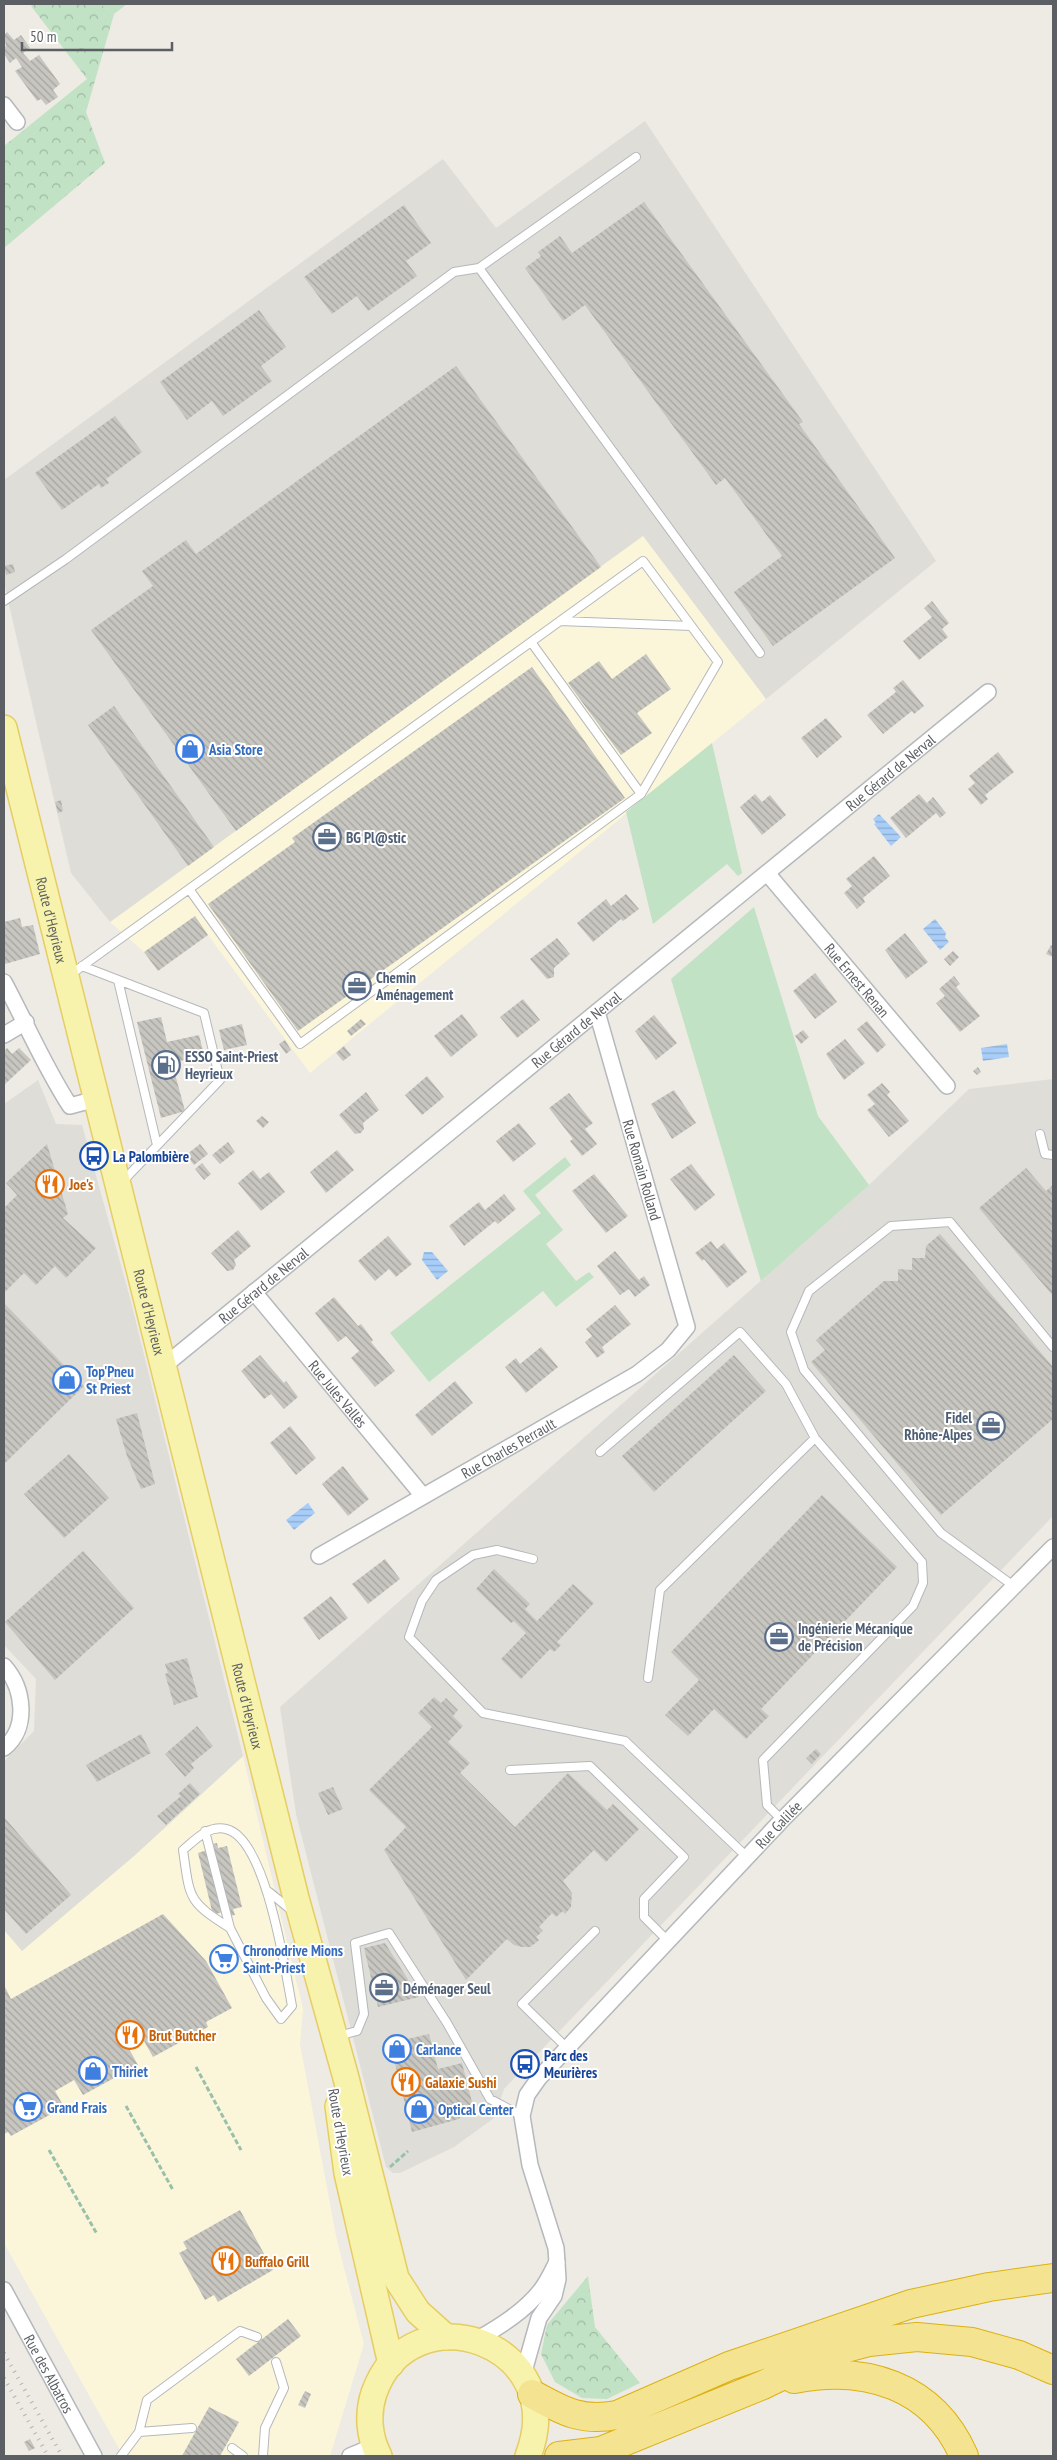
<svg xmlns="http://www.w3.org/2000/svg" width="1057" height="2460" viewBox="0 0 1057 2460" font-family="'PT Sans Narrow',sans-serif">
  <defs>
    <pattern id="forest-crowns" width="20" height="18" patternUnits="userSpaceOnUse" patternTransform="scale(1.25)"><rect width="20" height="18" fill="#c1e2c4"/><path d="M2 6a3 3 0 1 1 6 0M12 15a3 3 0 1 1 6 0" fill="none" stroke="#a0baa3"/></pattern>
    <pattern id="water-rules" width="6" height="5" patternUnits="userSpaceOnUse" patternTransform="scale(1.25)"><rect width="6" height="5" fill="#a8cdf8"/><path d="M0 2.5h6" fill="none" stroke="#8caacc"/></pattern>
    <pattern id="building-back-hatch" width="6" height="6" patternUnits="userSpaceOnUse" patternTransform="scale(1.25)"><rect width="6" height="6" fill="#c8c6c0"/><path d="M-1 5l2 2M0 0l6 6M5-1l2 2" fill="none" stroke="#a5a49f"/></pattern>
  </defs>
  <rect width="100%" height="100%" fill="#edebe3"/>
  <path fill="#fbf6da" d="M643,535L766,699L310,1073L208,935L158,971L144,952L110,922Z
    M243,1756L303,2009L300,2044L337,2241L364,2344L330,2456H123L4,2243V1930L22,1950L134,1856Z"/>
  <path fill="#deddd7" d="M645,121L936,561L766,699L643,536L110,922L71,873L4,583V480L443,159L496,228Z
    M1053,1079V1516L504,2089L494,2118L454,2147L400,2173H393L386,2167L296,1814L280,1707L869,1185L969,1089Z
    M38,1080L56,1124L82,1125L130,1298L243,1756L134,1856L22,1951L4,1930V1761L34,1731L36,1679L4,1645V1104Z"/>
  <path fill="#c1e2c4" d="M100,4H127L114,14Z
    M712,743L742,873L738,876L727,864L653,924L626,812Z
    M754,907L818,1116L869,1185L761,1281L671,979Z
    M565,1157L571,1165L535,1195L563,1230L546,1244L576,1281L589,1272L594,1277L556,1307L543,1291L429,1382L390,1333L541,1213L523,1191Z"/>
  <path fill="url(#forest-crowns)" d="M34,4H100L114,14L86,112L105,163L4,248V146L87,79L31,6Z
    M588,2276L595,2327L640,2383L607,2399L582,2398L555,2382L541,2354L547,2325Z"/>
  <path fill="url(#water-rules)" d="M879,814L901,837L891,846L874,824L876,823L873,819Z
    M935,919L946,933L945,937L949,942L940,950L923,929Z
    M1007,1044L1009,1057L983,1061L981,1048Z
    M424,1252H432L448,1271L437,1280L422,1260Z
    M308,1503L315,1513L294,1530L286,1520Z"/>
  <path fill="url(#building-back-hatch)" d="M7,32L14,40L21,35L30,48L23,53L30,61L39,55L60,84L53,90L58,97L46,105L41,99L37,101L15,71L22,67L16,58L10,63L4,54V48L6,46L4,35Z
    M644,202L803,422L799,424L895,558L773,646L734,592L782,556L725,478L716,485L585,305L563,321L525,268L541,256L538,252L560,236L572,253Z
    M404,205L431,243L406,261L417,276L368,311L357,296L332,314L304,277Z
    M259,310L286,347L261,366L272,381L223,416L212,401L187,420L160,382Z
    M456,366L601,567L236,831L91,630L153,586L142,571L186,540L196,554Z
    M115,416L142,452L106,479L109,483L101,488L99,484L62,510L35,473Z
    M13,564L15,572L6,575L4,566Z
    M932,601L949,623L942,629L948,637L919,660L903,641L932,617L924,608Z
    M646,654L671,689L637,713L652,733L621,755L568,683L599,661L612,679Z
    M532,667L625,798L298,1031L208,904L295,842L292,838Z
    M903,680L924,706L914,714L912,711L883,734L867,715L896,692L893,688Z
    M114,706L214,847L188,866L88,725Z
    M826,718L842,737L817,758L801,738Z
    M998,752L1014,772L985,795L988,799L981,805L968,789L975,783L969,776Z
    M755,794L762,802L770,795L786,815L762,835L740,807Z
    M919,794L927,803L933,797L946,813L940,818L936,813L906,838L890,818Z
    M61,800L63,811L58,813L55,802Z
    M874,856L890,876L863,898L865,902L857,909L844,893L852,886L846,879Z
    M626,894L639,909L623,921L621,919L593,942L577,923L606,899L611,906Z
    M195,916L208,935L158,971L144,952Z
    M20,918L22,927L33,925L40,954L5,964L4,922Z
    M905,933L928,962L906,979L885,950Z
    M557,938L570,954L554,968V977L547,979L530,959Z
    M1051,945L1053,947V957L1046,954Z
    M953,951L959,957L950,966L944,959Z
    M815,973L837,1002L815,1019L793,991Z
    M954,976L960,984L956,987L980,1016L960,1032L936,1003L945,996L939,989Z
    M523,999L540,1020L517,1038L500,1017Z
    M462,1014L478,1035L451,1057L434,1036Z
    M654,1015L677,1043L656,1060L635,1031Z
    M161,1017L167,1042L199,1035L204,1055L172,1063L185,1111L161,1118L137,1022Z
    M361,1019L366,1024L351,1036L347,1031Z
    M867,1021L886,1045L877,1053L857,1029Z
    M242,1024L247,1045L224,1050L219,1030Z
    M803,1030L809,1037L801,1044L795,1036Z
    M845,1039L865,1063L844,1080L826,1054Z
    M285,1040L291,1050L286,1054L279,1044Z
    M344,1046L351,1055L343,1061L336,1053Z
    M7,1048L12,1054L19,1048L31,1060L4,1085V1051Z
    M978,1067L981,1072L977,1075L973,1071Z
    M427,1076L444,1097L422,1115L405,1095Z
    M882,1083L890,1092L887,1095L909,1121L889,1137L867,1110L875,1104L867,1095Z
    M674,1090L696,1123L672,1139L651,1104Z
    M366,1092L379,1110L363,1123L364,1129L361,1133L355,1134L339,1115Z
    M569,1093L593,1123L585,1129L597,1144L582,1156L570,1141L573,1139L549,1108Z
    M262,1116L269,1122L263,1128L256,1121Z
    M519,1123L536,1144L513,1162L496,1141Z
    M228,1142L235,1152L220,1164L212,1155Z
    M47,1144L68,1214L63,1218L96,1248L66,1278L55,1266L36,1285L24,1273L4,1293V1208L17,1195L6,1183Z
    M200,1144L208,1154L194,1165L186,1155Z
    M337,1150L354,1170L326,1193L310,1172Z
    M202,1163L211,1174L204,1180L195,1169Z
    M691,1164L715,1195L695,1211L670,1179Z
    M1026,1168L1046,1191L1053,1185V1296L979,1208Z
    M253,1170L260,1179L269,1172L285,1192L261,1211L238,1183Z
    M594,1174L628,1216L606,1233L572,1191Z
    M504,1194L516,1209L498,1224L495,1221L464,1246L449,1226L479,1202L485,1210Z
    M238,1230L251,1246L234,1260L236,1265L233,1270L227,1271L211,1253Z
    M940,1234L1053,1367V1419L941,1515L811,1362L825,1350L816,1340L884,1281H898V1269L912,1270V1258H925L926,1246Z
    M388,1236L412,1264L396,1277L389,1269L375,1281L358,1261Z
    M711,1241L717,1249L724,1243L747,1272L727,1288L704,1259L702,1261L695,1253Z
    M615,1251L639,1280L644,1276L650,1285L635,1297L629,1289L620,1295L597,1266Z
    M334,1297L358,1326L361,1324L373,1340L371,1342L395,1371L375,1387L351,1358L359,1351L346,1336L338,1342L315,1313Z
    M4,1303L84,1386L4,1464Z
    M615,1305L631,1324L602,1347L605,1352L597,1358L585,1342L592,1336L586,1329Z
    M541,1347L558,1367L526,1393L505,1367L516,1358L520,1364Z
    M260,1355L284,1383L286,1381L298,1397L284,1409L271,1394L264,1399L241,1371Z
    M734,1355L766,1391L654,1492L622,1456Z
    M455,1381L473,1403L432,1436L415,1415Z
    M137,1413L155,1484L141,1489L127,1456L116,1419Z
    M290,1426L316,1458L296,1475L270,1443Z
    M69,1454L109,1498L64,1538L24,1494Z
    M343,1466L369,1499L348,1516L322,1484Z
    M822,1495L897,1567L761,1709L769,1716L746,1739L714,1709L688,1736L665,1715L699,1680L671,1652Z
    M83,1551L134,1608L55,1680L5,1622Z
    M385,1559L400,1579L368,1604L352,1584Z
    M494,1569L530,1604L525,1609L537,1621L573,1584L594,1603L557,1642L561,1645L554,1652L550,1649L521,1679L501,1659L526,1633L514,1621L511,1623L476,1589Z
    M331,1596L348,1618L319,1640L303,1618Z
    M187,1658L198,1697L174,1705L165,1674L168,1673L165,1664Z
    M434,1697L441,1703L446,1698L458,1710L453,1716L463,1726L448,1742L470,1763L460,1773L515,1827L568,1773L607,1810L613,1804L639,1829L606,1862L594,1850L563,1881L572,1893L571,1907L565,1914L563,1911L556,1917L552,1913L539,1927L543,1931L536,1937L539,1940L537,1942L530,1947H522L514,1945L507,1939L466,1980L384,1850L406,1827L369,1790L432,1727L418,1713Z
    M197,1726L213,1746L191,1764L194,1768L185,1777L165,1754Z
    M141,1734L151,1753L97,1782L86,1765Z
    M816,1749L821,1754L812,1764L806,1758Z
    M190,1783L200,1794L166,1825L157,1816L181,1796L178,1794Z
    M333,1787L343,1809L328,1815L318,1793Z
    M4,1817L71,1895L26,1934L4,1909Z
    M217,1843L218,1848L227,1846L242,1907L233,1909L235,1915L224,1917L222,1912L213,1915L198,1853L207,1850L206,1845Z
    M163,1914L206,1961L232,2008L206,2022L208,2027L153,2057L144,2041L129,2049L138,2065L83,2095L74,2080L55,2091L64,2107L11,2136L8,2132L4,2134V1985L11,1999Z
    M385,1943L419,1997L378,2007L364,1948Z
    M429,2034L438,2069L462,2063L472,2102L459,2119L412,2132L390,2043Z
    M240,2210L273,2270L218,2302L214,2295L205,2300L179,2253L187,2249L183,2242Z
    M288,2319L301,2336L249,2376L236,2359Z
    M305,2391L311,2394L305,2408L298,2405Z
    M209,2407L239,2422L220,2456H182Z
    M30,2439L35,2448L29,2451L24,2442Z"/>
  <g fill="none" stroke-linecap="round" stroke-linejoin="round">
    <defs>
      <path id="lane" d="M479,268L760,653
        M4,601L66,559L454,272L479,268L636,157
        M560,621L691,626
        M531,642L643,561L718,662L641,794
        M82,966L204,1013L220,1080L123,1181
        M70,975C224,864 378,753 531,642L641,794L300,1044L189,889
        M118,980L157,1145
        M1040,1134L1045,1154L1053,1155
        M600,1452L740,1332L786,1384L815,1438L922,1562L923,1583L913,1606L763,1760L767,1805L782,1820
        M533,1559L497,1550L473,1555L436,1580L422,1601L409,1637L483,1713L625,1741L747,1857
        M1015,1587L941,1533L804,1370L791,1332L809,1291L891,1226L950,1222L1053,1347
        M648,1678L660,1590L815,1438
        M510,1770L590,1766L684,1857L644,1899V1917L668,1941
        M205,1831L230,1928L266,1998L281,2019L292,2006C285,1969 266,1838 226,1829C208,1825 195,1840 183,1850C190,1898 187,1901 230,1928
        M269,1892L290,1909
        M338,2036L357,2031L364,2014L355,1943L389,1933L447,2023L490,2099L522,2116
        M567,2048L522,2004L595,1931
        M139,2432L192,2428
        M232,2448L243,2456
        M121,2456L139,2432L147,2400L240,2331L257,2337
        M263,2456L265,2428L284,2388L276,2362"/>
      <g id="street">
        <path d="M4,105L17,122"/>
        <path id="s1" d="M767,873L947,1086"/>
        <path d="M4,982C26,1023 44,1066 70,1106L96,1099"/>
        <path d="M4,1035L26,1022"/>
        <path id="s2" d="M254,1292L423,1496"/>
        <path id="s3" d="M164,1366L988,692"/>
        <path id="s4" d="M319,1556L637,1374L668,1350L687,1327L597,1012"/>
        <path d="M4,1666C24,1688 29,1728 4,1748"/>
        <path id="s5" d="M4,2290L94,2456"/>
        <path d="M476,2340C499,2327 525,2311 541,2290C548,2281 552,2271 557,2262"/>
        <path id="s6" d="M523,2375L539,2318L554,2296L558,2279L556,2248L530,2165L522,2116L527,2095L539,2078L782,1820L1053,1547"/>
        <path d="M350,2456L374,2446"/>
      </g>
      <g id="primary">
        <path id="s7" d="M4,728L296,1898L346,2078L396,2278L418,2312L446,2337"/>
        <path d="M338,2106L347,2173L391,2364"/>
        <path d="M379,2456C369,2437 367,2414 374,2393C411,2288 572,2343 528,2456"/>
      </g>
      <path id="highway" d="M794,2379C865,2365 933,2385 964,2456
        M532,2394C563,2411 581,2422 617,2415L729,2366L911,2304L989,2287L1053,2278
        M559,2456L601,2451L763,2385L831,2352L869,2342L917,2337L972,2342L1019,2355L1053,2370"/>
    </defs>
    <use href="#lane" stroke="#b5b8bc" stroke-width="10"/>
    <use href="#street" stroke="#b5b8bc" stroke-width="18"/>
    <use href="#primary" stroke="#e6cd63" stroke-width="28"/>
    <use href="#highway" stroke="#ddb112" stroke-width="30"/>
    <path stroke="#99c0a9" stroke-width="3" stroke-dasharray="5 2.5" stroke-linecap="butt" d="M196,2067L241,2150
      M126,2106L173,2190
      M49,2150L97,2234
      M390,2167L408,2151"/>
    <use href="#lane" stroke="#fff" stroke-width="8"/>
    <use href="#street" stroke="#fff" stroke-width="15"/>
    <use href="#primary" stroke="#f8f3ac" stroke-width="25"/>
    <use href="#highway" stroke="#f4e492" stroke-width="28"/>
    <path stroke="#b3b4b4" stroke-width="4" stroke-dasharray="1 6" stroke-linecap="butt" d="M4,2353L62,2456
      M4,2378L48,2456"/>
  </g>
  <defs>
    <symbol id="shop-ring" viewBox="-11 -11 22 22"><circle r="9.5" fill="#fff" stroke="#3f7fe0" stroke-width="1.5"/><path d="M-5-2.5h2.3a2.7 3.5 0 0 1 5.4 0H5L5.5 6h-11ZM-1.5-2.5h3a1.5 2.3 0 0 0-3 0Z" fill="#3f7fe0"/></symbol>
    <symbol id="office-ring" viewBox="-11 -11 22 22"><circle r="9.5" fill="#fff" stroke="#5c6f8a" stroke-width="1.5"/><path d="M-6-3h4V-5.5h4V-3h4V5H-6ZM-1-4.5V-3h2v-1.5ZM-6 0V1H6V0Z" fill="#5c6f8a"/></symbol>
    <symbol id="fuel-ring" viewBox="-11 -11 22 22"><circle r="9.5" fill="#fff" stroke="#5c6f8a" stroke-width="1.5"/><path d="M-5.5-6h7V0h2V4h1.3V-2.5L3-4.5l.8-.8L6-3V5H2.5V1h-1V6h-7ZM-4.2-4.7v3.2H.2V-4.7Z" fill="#5c6f8a"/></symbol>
    <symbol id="bus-ring" viewBox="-11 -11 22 22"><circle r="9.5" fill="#fff" stroke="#1a4fb4" stroke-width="1.5"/><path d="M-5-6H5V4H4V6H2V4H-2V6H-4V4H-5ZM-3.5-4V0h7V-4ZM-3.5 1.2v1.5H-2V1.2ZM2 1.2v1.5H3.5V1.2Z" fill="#1a4fb4"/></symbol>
    <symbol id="restaurant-ring" viewBox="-11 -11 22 22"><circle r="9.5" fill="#fff" stroke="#e8710a" stroke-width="1.5"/><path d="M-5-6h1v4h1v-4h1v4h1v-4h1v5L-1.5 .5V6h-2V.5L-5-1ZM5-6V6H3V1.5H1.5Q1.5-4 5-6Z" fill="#e8710a"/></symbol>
    <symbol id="supermarket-ring" viewBox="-11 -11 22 22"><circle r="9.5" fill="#fff" stroke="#3f7fe0" stroke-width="1.5"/><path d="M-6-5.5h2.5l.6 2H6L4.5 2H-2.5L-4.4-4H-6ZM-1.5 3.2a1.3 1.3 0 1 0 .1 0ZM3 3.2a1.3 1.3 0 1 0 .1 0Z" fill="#3f7fe0"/></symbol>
  </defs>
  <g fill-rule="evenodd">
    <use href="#shop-ring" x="174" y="733" width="32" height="32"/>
    <use href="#office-ring" x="311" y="821" width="32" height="32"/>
    <use href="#office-ring" x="341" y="970" width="32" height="32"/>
    <use href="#fuel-ring" x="150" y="1049" width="32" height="32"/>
    <use href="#bus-ring" x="78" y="1140" width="32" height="32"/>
    <use href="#restaurant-ring" x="34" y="1168" width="32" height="32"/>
    <use href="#shop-ring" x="51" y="1364" width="32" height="32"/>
    <use href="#office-ring" x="975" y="1410" width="32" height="32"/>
    <use href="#office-ring" x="763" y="1621" width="32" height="32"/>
    <use href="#supermarket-ring" x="208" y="1943" width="32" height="32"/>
    <use href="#office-ring" x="368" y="1972" width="32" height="32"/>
    <use href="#restaurant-ring" x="114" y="2019" width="32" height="32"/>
    <use href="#shop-ring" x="381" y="2033" width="32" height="32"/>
    <use href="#bus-ring" x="509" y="2048" width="32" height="32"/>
    <use href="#shop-ring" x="77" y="2055" width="32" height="32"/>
    <use href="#restaurant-ring" x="390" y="2066" width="32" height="32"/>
    <use href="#supermarket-ring" x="12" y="2091" width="32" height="32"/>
    <use href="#shop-ring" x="403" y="2093" width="32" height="32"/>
    <use href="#restaurant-ring" x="210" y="2245" width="32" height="32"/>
  </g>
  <g text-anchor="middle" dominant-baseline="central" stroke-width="4" stroke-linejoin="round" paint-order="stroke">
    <g font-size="15" font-weight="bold" fill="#366cbe" stroke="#fff" text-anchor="start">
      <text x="209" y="749">Asia Store</text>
      <text x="86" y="1371">Top'Pneu<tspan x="86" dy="17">St Priest</tspan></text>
      <text x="243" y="1950">Chronodrive Mions<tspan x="243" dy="17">Saint-Priest</tspan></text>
      <text x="416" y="2049">Carlance</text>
      <text x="112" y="2071">Thiriet</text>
      <text x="47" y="2107">Grand Frais</text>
      <text x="438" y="2109">Optical Center</text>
    </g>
    <g font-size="15" fill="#5b5e62" stroke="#fff">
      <text stroke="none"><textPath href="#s3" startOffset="938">Rue Gérard de Nerval</textPath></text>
      <text stroke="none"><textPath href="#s7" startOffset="198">Route d'Heyrieux</textPath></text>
      <text stroke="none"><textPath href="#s1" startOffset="140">Rue Ernest Renan</textPath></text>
      <text stroke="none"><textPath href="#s3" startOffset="532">Rue Gérard de Nerval</textPath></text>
      <text transform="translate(642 1170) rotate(74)">Rue Romain Rolland</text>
      <text stroke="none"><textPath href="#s3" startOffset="128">Rue Gérard de Nerval</textPath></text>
      <text stroke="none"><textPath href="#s7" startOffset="602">Route d'Heyrieux</textPath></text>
      <text stroke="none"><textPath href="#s2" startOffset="132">Rue Jules Vallès</textPath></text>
      <text stroke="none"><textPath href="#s4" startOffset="218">Rue Charles Perrault</textPath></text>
      <text stroke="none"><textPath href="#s7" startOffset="1008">Route d'Heyrieux</textPath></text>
      <text stroke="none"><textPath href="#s6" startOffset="662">Rue Galilée</textPath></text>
      <text transform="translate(341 2132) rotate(80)">Route d'Heyrieux</text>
      <text stroke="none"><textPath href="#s5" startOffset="95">Rue des Albatros</textPath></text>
    </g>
    <g font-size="15" font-weight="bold" fill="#4e5e75" stroke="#fff" text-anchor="start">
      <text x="346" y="837">BG Pl@stic</text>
      <text x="376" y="977">Chemin<tspan x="376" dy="17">Aménagement</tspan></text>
      <text x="185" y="1056">ESSO Saint-Priest<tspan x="185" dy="17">Heyrieux</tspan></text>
      <text x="972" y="1417" text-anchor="end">Fidel<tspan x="972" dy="17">Rhône-Alpes</tspan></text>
      <text x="798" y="1628">Ingénierie Mécanique<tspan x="798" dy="17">de Précision</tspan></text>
      <text x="403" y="1988">Déménager Seul</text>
    </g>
    <g font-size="15" font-weight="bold" fill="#164399" stroke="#fff" text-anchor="start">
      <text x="113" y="1156">La Palombière</text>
      <text x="544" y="2055">Parc des<tspan x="544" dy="17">Meurières</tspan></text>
    </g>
    <g font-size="15" font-weight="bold" fill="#c56008" stroke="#fff" text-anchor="start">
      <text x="69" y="1184">Joe's</text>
      <text x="149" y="2035">Brut Butcher</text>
      <text x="425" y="2082">Galaxie Sushi</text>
      <text x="245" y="2261">Buffalo Grill</text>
    </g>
  </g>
  <rect width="1057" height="2460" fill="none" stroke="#5b5e62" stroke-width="10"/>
  <path d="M22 42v8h150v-8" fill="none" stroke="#5b5e62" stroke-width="2.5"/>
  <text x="30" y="42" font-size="15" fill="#5b5e62" stroke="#ffffff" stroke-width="4" paint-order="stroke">50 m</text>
</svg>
